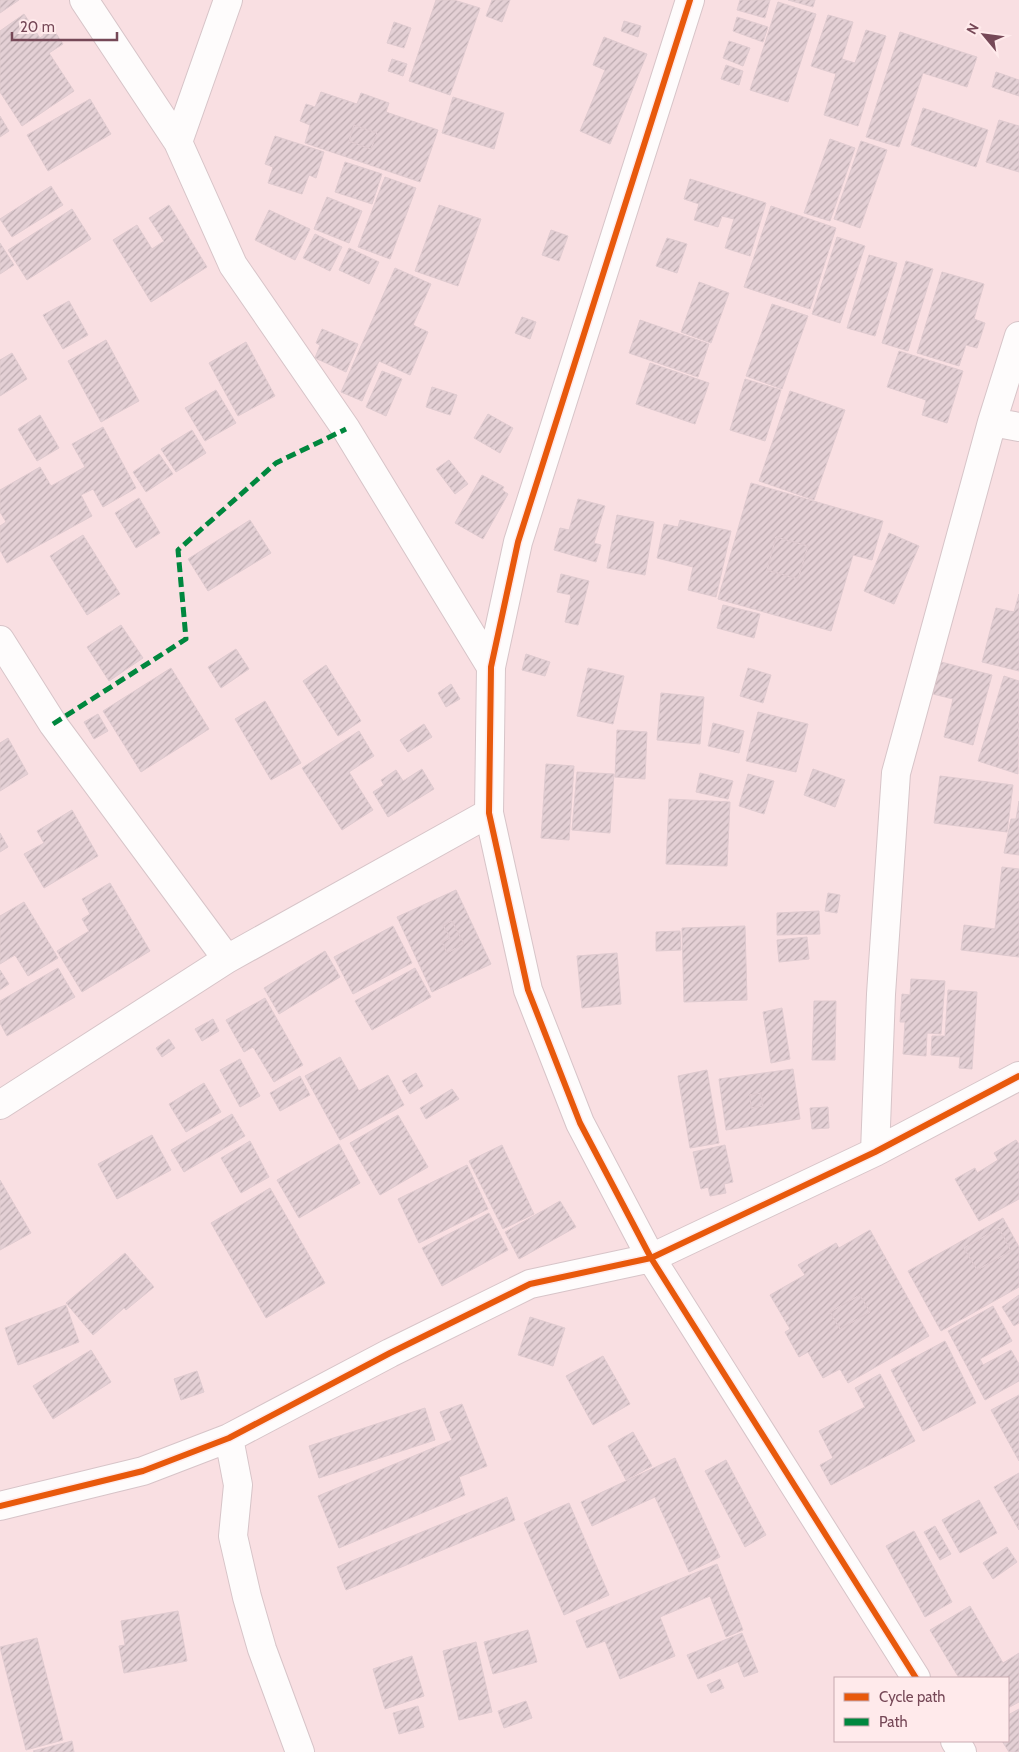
<svg xmlns="http://www.w3.org/2000/svg" width="1019" height="1752" viewBox="0 0 1019 1752" font-family="Cabin,sans-serif">
  <defs>
    <pattern id="building-hatch" width="6" height="6" patternUnits="userSpaceOnUse" patternTransform="scale(1.25)"><rect width="6" height="6" fill="#e4d0d5"/><path d="M-1 1l2-2M0 6l6-6M5 7l2-2" fill="none" stroke="#bdabb0"/></pattern>
  </defs>
  <rect width="100%" height="100%" fill="#f7e9ea"/>
  <path fill="#f9dfe2" fill-rule="evenodd" d="M0,0H1019V1752H0ZM835,1678H1008V1741H835Z"/>
  <path fill="url(#building-hatch)" stroke="#e0cbd0" fill-rule="evenodd" d="M0,0H19L0,13Z
    M436,0H454L480,8L450,95L409,81Z
    M492,0H510L502,22L486,16Z
    M740,0H770L765,18L737,10Z
    M788,0H815L813,7Z
    M778,2L816,14L788,102L750,90Z
    M24,14L40,38L44,35L40,29L49,23L63,44L49,53L74,91L22,126L0,92V31Z
    M828,15L853,22L842,59L855,63L866,30L886,36L858,126L824,115L836,74L811,66Z
    M737,17L768,27L763,42L733,31Z
    M624,21L641,26L638,37L621,31Z
    M394,22L411,28L404,48L387,43Z
    M900,32L977,57L967,87L923,73L899,147L866,137Z
    M604,37L647,54L610,144L580,131L605,70L593,65Z
    M729,41L750,48L743,66L723,58Z
    M392,59L407,64L403,76L388,71Z
    M726,65L743,71L739,85L721,79Z
    M996,72L1019,80V96L992,87Z
    M321,92L357,104L361,93L389,103L386,112L438,130L420,182L305,143L310,125L300,121L306,104L315,107ZM354,125L377,133L371,149L349,141Z
    M453,97L504,113L494,149L442,133Z
    M90,99L111,134L48,171L27,135Z
    M923,108L988,130L976,167L911,145Z
    M0,116L9,131L0,137Z
    M999,120L1019,126V172L986,162Z
    M354,125L377,133L371,149L349,141Z
    M275,136L324,152L316,178L309,175L302,194L268,183L273,167L265,164Z
    M830,139L855,148L830,221L804,213Z
    M861,141L887,150L860,228L834,219Z
    M345,162L382,174L372,204L335,192Z
    M385,177L416,188L390,259L358,247Z
    M690,179L766,203L750,256L725,248L734,219L722,216L718,227L694,220L699,204L684,199Z
    M51,186L63,205L12,237L0,219Z
    M327,197L362,211L349,243L314,229Z
    M169,205L207,267L151,302L113,240L137,225L152,249L164,241L149,218Z
    M439,205L481,219L458,286L415,271Z
    M771,206L836,228L810,309L744,287Z
    M72,209L91,239L27,280L8,250Z
    M269,210L310,229L295,260L255,240Z
    M551,230L568,236L559,261L542,255Z
    M315,234L342,247L330,271L303,258Z
    M837,237L865,246L840,323L812,314Z
    M667,238L687,244L677,273L656,266Z
    M0,243L14,265L0,274Z
    M349,248L379,262L369,284L339,270Z
    M869,255L897,263L875,336L847,328Z
    M906,261L933,269L908,351L882,343Z
    M395,268L431,284L413,325L428,332L410,375L379,361L362,401L341,392Z
    M942,272L984,284L974,319L985,323L977,348L966,345L959,366L917,353Z
    M699,282L729,293L711,343L681,332Z
    M69,301L88,335L63,349L43,315Z
    M772,304L808,316L782,389L746,376Z
    M522,317L536,322L530,339L515,333Z
    M640,320L709,344L698,377L629,353Z
    M322,329L358,344L346,372L315,358L320,345L316,343Z
    M106,340L139,401L101,422L68,361Z
    M246,342L275,396L238,416L209,363Z
    M899,351L963,371L947,423L922,415L926,400L887,387Z
    M12,353L27,379L0,396V360Z
    M650,363L709,383L695,424L636,404Z
    M382,371L402,379L386,416L366,407Z
    M745,379L781,390L765,441L730,430Z
    M432,387L457,395L450,415L426,407Z
    M216,390L236,423L205,441L185,408Z
    M790,391L845,410L814,500L759,481Z
    M488,414L513,428L500,453L474,438Z
    M40,415L59,448L37,461L18,429Z
    M103,427L136,488L103,507L93,489L81,495L92,516L7,563L0,550V526L6,522L0,512V490L40,467L51,486L85,467L72,444Z
    M192,430L206,453L176,472L161,449Z
    M159,454L173,474L146,492L133,472Z
    M449,460L468,484L455,494L436,469Z
    M482,475L504,487L502,490L508,494L483,539L455,523Z
    M751,483L883,521L872,560L853,555L831,631L718,599ZM776,537L808,546L798,579L767,570Z
    M139,498L160,533L136,548L115,513Z
    M578,499L605,506L594,543L601,545L596,562L554,550L560,528L569,530Z
    M617,515L654,522L645,575L607,568Z
    M250,520L271,553L208,591L188,559Z
    M680,520L731,531L716,597L688,590L693,567L657,558L664,524L678,527Z
    M889,533L919,546L894,604L864,591Z
    M83,535L120,594L87,615L50,556Z
    M776,537L808,546L798,579L767,570Z
    M561,574L589,581L578,625L565,622L571,595L557,592Z
    M1019,594V671L982,662L996,608L1014,612Z
    M723,605L760,614L754,638L717,628Z
    M121,625L143,658L109,681L87,647Z
    M236,649L249,669L221,688L208,667Z
    M526,654L550,662L545,676L522,670Z
    M941,662L992,675L973,745L944,737L953,699L933,694Z
    M326,665L361,721L338,736L303,681Z
    M171,668L209,729L141,772L103,711Z
    M588,668L624,676L613,724L577,716Z
    M748,668L771,675L763,703L740,696Z
    M1004,676L1019,681L1018,774L978,761Z
    M451,684L460,699L446,707L438,693Z
    M661,693L704,697L700,744L657,740Z
    M265,701L301,763L271,780L235,719Z
    M758,712L808,724L796,772L746,761Z
    M98,714L108,731L94,739L84,722Z
    M713,723L744,731L739,753L708,746Z
    M424,724L432,737L408,752L400,740Z
    M617,730L647,732L645,779L615,777Z
    M359,731L374,756L349,772L373,810L342,830L302,768Z
    M8,738L28,774L0,791V743Z
    M546,764L574,766L569,840L541,838Z
    M422,769L434,789L388,817L373,792L384,785L381,780L396,770L403,781Z
    M813,769L845,780L835,807L804,795Z
    M577,772L614,774L610,833L572,830Z
    M700,773L733,781L728,799L696,792Z
    M748,774L774,781L764,814L739,806Z
    M940,776L1013,785L1007,832L934,823Z
    M669,799L730,802L727,866L666,864Z
    M1019,801V855L1004,853L1011,819H1016Z
    M72,810L98,856L44,888L24,854L44,843L37,831Z
    M0,833L8,847L0,852Z
    M1002,867L1019,869V957L961,950L964,925L995,929Z
    M110,883L150,951L82,992L57,951L89,931L82,919L90,914L82,899Z
    M456,890L491,964L432,992L397,917ZM452,921L464,944L447,953L442,942L450,938L443,925Z
    M828,893L840,895L837,913L825,911Z
    M24,902L58,958L28,976L15,955L0,964V916Z
    M819,911L820,934L777,935V913Z
    M452,921L464,944L447,953L442,942L450,938L443,925Z
    M393,926L412,963L353,994L334,957Z
    M745,926L747,1000L684,1002L682,928Z
    M680,931L681,950L656,951V932Z
    M807,937L809,959L779,962L777,940Z
    M325,951L340,977L279,1014L264,988Z
    M617,953L621,1004L582,1008L577,956Z
    M58,968L75,997L7,1036L0,1023V1001Z
    M415,968L431,997L372,1030L355,1001Z
    M0,970L9,984L0,990Z
    M911,979L945,981L941,1034L927,1033L926,1056L903,1054L905,1022H900L902,994L910,995Z
    M948,990L977,992L972,1069L959,1068L960,1057L931,1055L932,1036H945Z
    M265,998L303,1065L274,1082L253,1047L244,1052L226,1020Z
    M814,1001H836L835,1060H812Z
    M782,1008L790,1059L771,1063L763,1012Z
    M213,1019L219,1031L202,1041L195,1029Z
    M169,1039L175,1048L162,1057L156,1048Z
    M340,1057L359,1091L388,1075L404,1105L340,1140L305,1076Z
    M240,1059L260,1096L240,1107L220,1070Z
    M793,1069L800,1119L726,1130L719,1079ZM761,1093L763,1106L751,1108L750,1095Z
    M707,1070L719,1143L690,1148L678,1076Z
    M416,1073L423,1086L410,1094L402,1081Z
    M300,1076L310,1095L280,1111L270,1093Z
    M204,1083L221,1112L186,1132L169,1104Z
    M452,1089L459,1099L426,1119L420,1108Z
    M761,1093L763,1106L751,1108L750,1095Z
    M828,1107L829,1128L812,1129L810,1108Z
    M232,1114L245,1136L184,1172L171,1150Z
    M398,1115L428,1167L380,1195L350,1143Z
    M152,1135L171,1170L117,1199L98,1164Z
    M1016,1140L1019,1144V1199L979,1221L955,1179L975,1168L977,1173L998,1160L994,1153Z
    M250,1141L269,1177L241,1193L221,1158Z
    M339,1144L360,1183L299,1218L277,1180Z
    M502,1145L534,1214L503,1229L469,1161Z
    M725,1145L733,1182L724,1184L726,1193L710,1196L708,1187L701,1189L693,1152Z
    M467,1165L488,1209L419,1243L398,1199Z
    M0,1180L31,1233L0,1250Z
    M270,1188L325,1283L266,1318L211,1223Z
    M560,1201L576,1227L519,1259L505,1232Z
    M489,1213L508,1250L442,1286L422,1248Z
    M1003,1218L1019,1247V1287L941,1331L908,1271ZM999,1228L1011,1251L977,1270L964,1248Z
    M999,1228L1011,1251L977,1270L964,1248Z
    M870,1230L929,1336L848,1383L840,1369L823,1378L808,1352L799,1357L785,1332L790,1329L770,1295L805,1275L798,1265L836,1243L839,1248ZM860,1295L870,1312L840,1329L830,1312Z
    M125,1253L154,1287L126,1310L124,1308L93,1335L66,1303Z
    M860,1295L870,1312L840,1329L830,1312Z
    M1019,1295V1323L1014,1326L1002,1307Z
    M66,1305L79,1342L18,1365L5,1328Z
    M993,1306L1012,1341L980,1359L983,1365L1011,1350L1019,1364V1381L985,1400L948,1331Z
    M530,1317L565,1328L553,1366L518,1355Z
    M945,1341L976,1403L923,1431L891,1370Z
    M91,1350L111,1382L53,1419L33,1386Z
    M603,1356L630,1404L593,1425L566,1376Z
    M197,1371L204,1392L181,1400L174,1379Z
    M880,1374L915,1441L831,1485L820,1465L833,1458L819,1431L865,1407L855,1388Z
    M1019,1395V1461L991,1410Z
    M462,1404L487,1466L459,1477L465,1495L339,1548L318,1496L452,1440L440,1412Z
    M425,1408L435,1440L319,1478L309,1446Z
    M633,1432L652,1466L626,1480L608,1446Z
    M675,1458L720,1557L689,1572L655,1497L592,1526L581,1502Z
    M726,1460L766,1535L745,1547L705,1471Z
    M1019,1473V1530L994,1487Z
    M507,1497L515,1520L346,1590L337,1567Z
    M979,1500L997,1533L960,1553L942,1520Z
    M569,1503L609,1595L564,1615L524,1523Z
    M935,1526L951,1554L940,1560L924,1532Z
    M914,1531L952,1602L925,1617L886,1546Z
    M1007,1547L1017,1562L993,1579L983,1563Z
    M717,1564L743,1630L726,1637L710,1596L660,1617L675,1656L620,1679L605,1641L587,1648L576,1621Z
    M970,1606L1003,1663L1019,1653V1702L1008,1708V1678H959L930,1630Z
    M178,1611L187,1661L124,1673L119,1646L125,1645L121,1621Z
    M528,1630L537,1662L493,1674L484,1642Z
    M742,1633L758,1672L744,1677L738,1662L698,1679L687,1655Z
    M37,1638L63,1740L26,1750L0,1647Z
    M476,1642L492,1712L459,1720L443,1651Z
    M412,1656L424,1696L385,1709L373,1669Z
    M720,1679L724,1688L711,1693L707,1685Z
    M526,1701L532,1718L504,1728L498,1711Z
    M418,1706L424,1727L399,1734L393,1713Z
    M1019,1709V1752H1009L1002,1741H1008V1715Z
    M72,1741L74,1752H34L33,1751Z"/>
  <g fill="none" stroke-linecap="round" stroke-linejoin="round">
    <defs>
      <path id="minor" d="M84,0L178,142
        M228,0L178,142L233,265L346,429L491,667
        M690,0L518,542L491,667L489,813L528,990L580,1123L651,1258L916,1678
        M992,422L1019,427
        M0,640L53,724L227,959
        M0,1105L227,959L489,813
        M875,1152L881,994L896,773L992,422L1019,336
        M229,1438L238,1485L233,1536L247,1597L262,1649L300,1752
        M0,1506L143,1471L229,1438L390,1353L530,1284L651,1258L875,1152L1019,1076
        M955,1741L962,1752"/>
    </defs>
    <use href="#minor" stroke="#d7c4c8" stroke-width="30"/>
    <use href="#minor" stroke="#fefcfc" stroke-width="28"/>
    <path stroke="#00873e" stroke-width="5" stroke-dasharray="10 5" stroke-linecap="butt" d="M53,724L186,639L178,550L276,463L346,429"/>
    <defs>
      <path id="cycleway" d="M690,0L518,542L491,667L489,813L528,990L580,1123L651,1258L916,1678
        M0,1506L143,1471L229,1438L390,1353L530,1284L651,1258L875,1152L1019,1076"/>
    </defs>
    <use href="#cycleway" stroke="#ffeaeb" stroke-width="9"/>
    <use href="#cycleway" stroke="#e8590c" stroke-width="6"/>
  </g>
  <rect x="834" y="1677" width="175" height="65" fill="#ffeaeb" stroke="#c8a9b0"/>
  <rect x="844" y="1693" width="25" height="8" fill="#e8590c" stroke="#c8a9b0"/>
  <text x="879" y="1702" font-size="15" fill="#764857">Cycle path</text>
  <rect x="844" y="1718" width="25" height="8" fill="#00873e" stroke="#c8a9b0"/>
  <text x="879" y="1727" font-size="15" fill="#764857">Path</text>
  <g transform="translate(984 35) rotate(299)" stroke="#ffeaeb" stroke-width="4" paint-order="stroke">
  <path d="M0-4L9 19L0 12L-9 19Z" fill="#764857"/>
  <text y="-8" font-size="14" font-weight="bold" text-anchor="middle" fill="#764857">N</text>
  </g>
  <path d="M12 32v8h105v-8" fill="none" stroke="#764857" stroke-width="2.5"/>
  <text x="20" y="32" font-size="15" fill="#764857" stroke="#ffeaeb" stroke-width="4" paint-order="stroke">20 m</text>
</svg>
